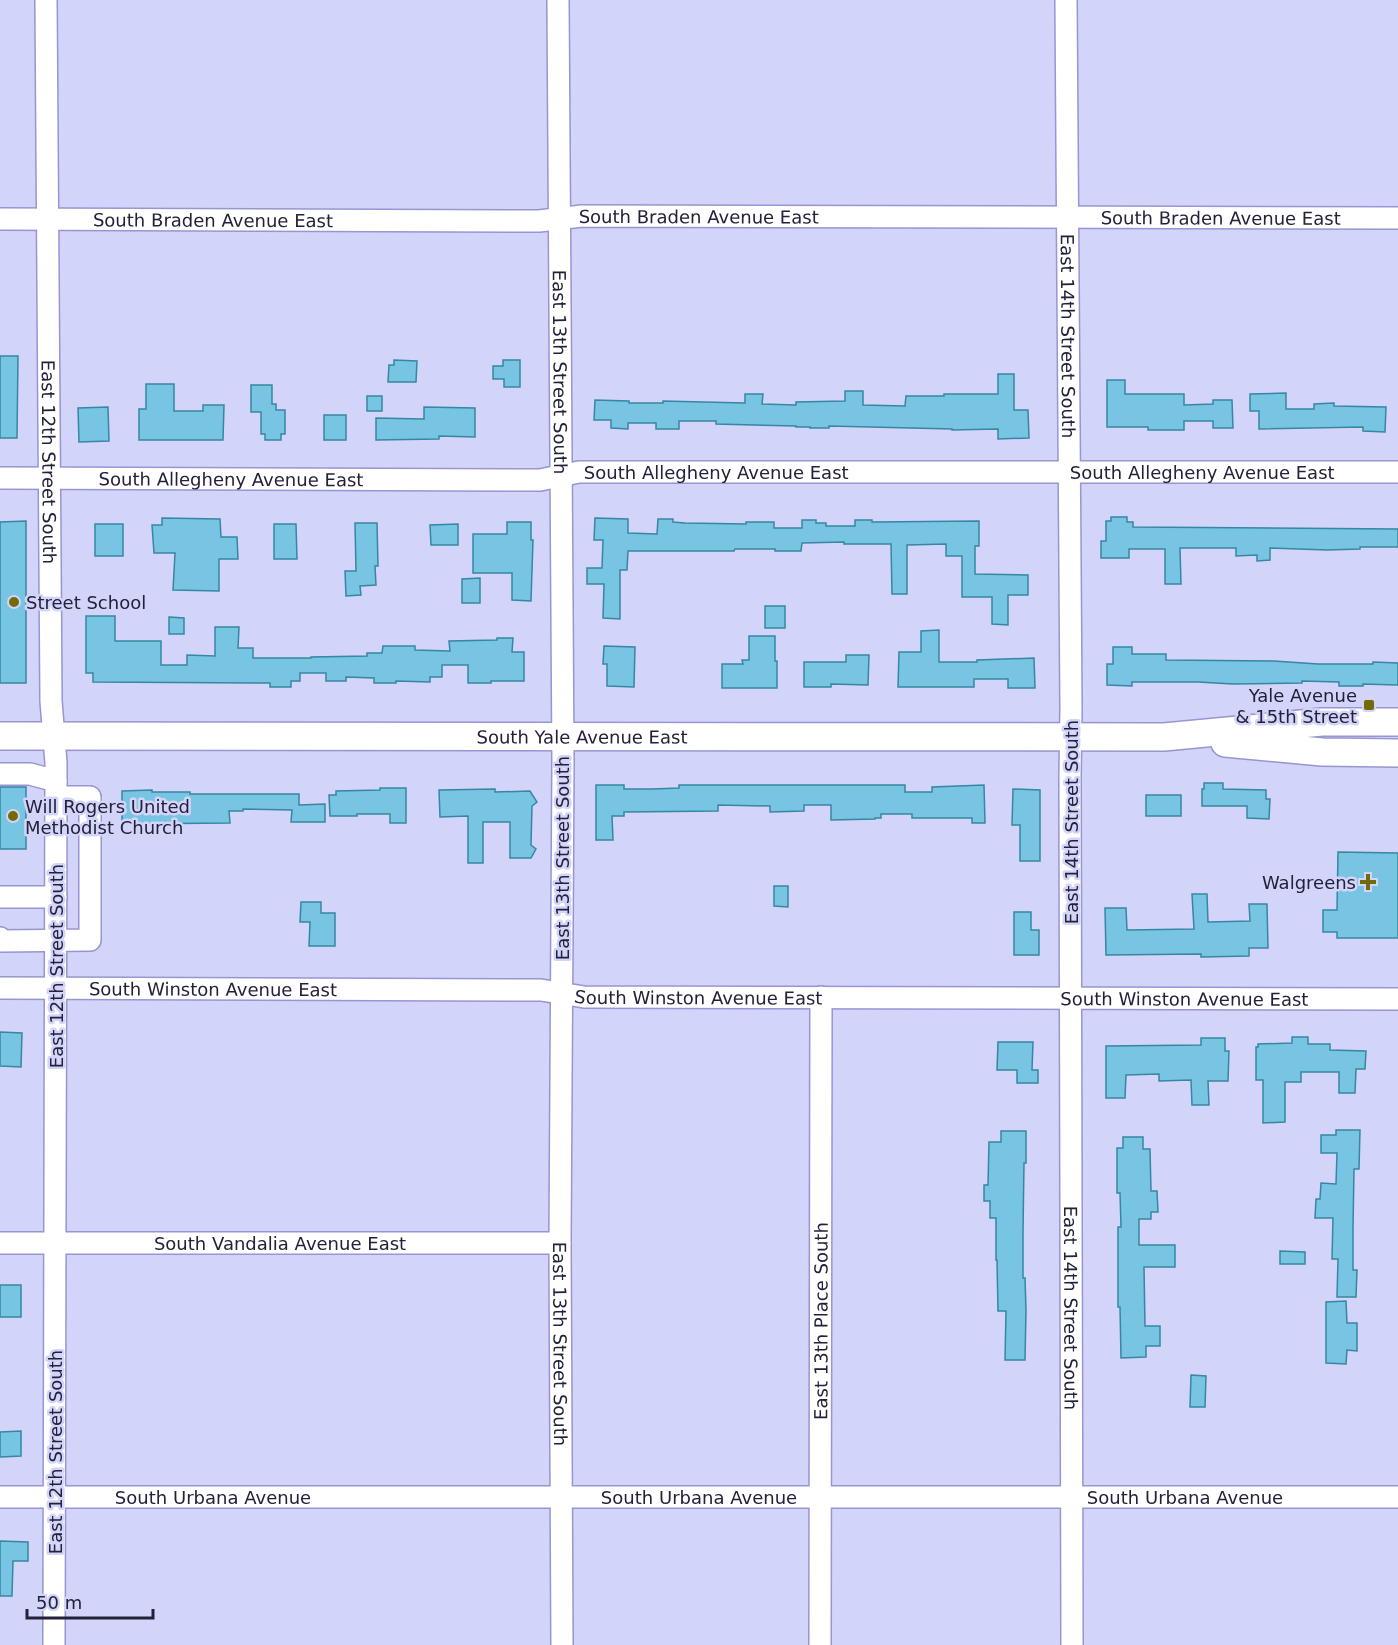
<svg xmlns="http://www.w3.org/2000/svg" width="1398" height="1645" viewBox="0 0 1398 1645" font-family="'DejaVu Sans',sans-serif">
  <rect width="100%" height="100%" fill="#d3d4fa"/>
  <path fill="#77c4e3" stroke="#3786a3" stroke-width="1.5" d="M0,356H18L17,438H0Z
    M394,360L417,361L416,382H388L389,365H394Z
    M503,360H520V387H504V379H493V366H503Z
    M998,374H1014V410H1028L1029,438L998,439V429L952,430V429L829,426V428H810V427H796V426L716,424V421H679V429H656V423H628V429L611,428V420H594L595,400L629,401V403H663V401L745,403V394H763L762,404L796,405V402L845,401V391H863V405L905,406L906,396H944V394H998Z
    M1107,380H1125V394H1184V405L1213,404V400H1232L1233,428H1213V421H1184V430H1148V427H1107Z
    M146,384H174V411H203V405H224L223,440H139V409H146Z
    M251,385H272V404H276V410H285V434H281V440H265V434H261V412H251Z
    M1286,393V409H1314V404L1334,403V406L1386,407L1385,432L1363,431V427L1259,429V411H1250V394Z
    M367,396H382V411H367Z
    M108,407L109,441L79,442L78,408Z
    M424,407L475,408V437L439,436V439L376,440V418L424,419Z
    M324,415H346V440H324Z
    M1111,517H1127V522H1133V527L1398,529V547H1360V549L1327,550L1270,548V560L1257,561V555L1236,556V548H1180L1181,584H1165V549H1129V558H1101V541H1106V521H1111Z
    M162,518L220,519L221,537H237L238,559H219V591L173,590L175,553H154L152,525H162Z
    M595,518L628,519V533L657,534L658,519H673V522L685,523L746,524V522H774V528H802V520H816V523H826V526H855V520H872V522L979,521V546H975V574L1028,575V595H1008V625L992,624V597H962V556H946V544L907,545V594H892L891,544H844V542L802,543L801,551H775V549H735L734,551H628L627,570H620V619L603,618L604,584H587V568H602L603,540H594Z
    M26,521V683H0V522Z
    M507,522H531V540H533L531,601L512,600V573H473V534H507Z
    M355,523H377L378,566H375L376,585L360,586L361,595L346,596L345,571H356Z
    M95,524H123V556H95Z
    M274,524H296L297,559H274Z
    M458,524V545H431L430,525Z
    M480,578V603H462V579Z
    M765,606H785V628H765Z
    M86,616H115V641H161V665H187V655L215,656V627H239L238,648H253V658H311V657L367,656V653H382L383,646H415V650L450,651L449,641L497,640V638H513L512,652H524V681H491V683H468V665H442V677H430V682L396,681V683H374V678L346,677V681H326V673H300V681H291V687H270V683L93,682V673H86Z
    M169,617L184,618V634H169Z
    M939,630V662H977V660L1034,658L1035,688H1008V679H974V687H898L899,652H921V631Z
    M749,636H775V661H777V688H722V664H743L742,660H749Z
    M604,646L635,647L634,687L607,686V664H603Z
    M1113,647H1132V654H1166V660L1274,661L1318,664H1373V662L1398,663V685L1363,684V686H1339V682L1302,681V683L1233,684L1198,682H1132V686L1107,685V664H1113Z
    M846,655H869L868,685L831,684V687H804V662H846Z
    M1204,783H1223V789L1266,790V799H1270L1269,819L1247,818V806H1202V789H1204Z
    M596,785H624V789H652L679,788V785H905V792H932V787L984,785L985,823H972V818H912V814H881V818H875V819L831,820V805H804V811L770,812V806L718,805V811L624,812V816H612L613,840H596Z
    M0,787H26V849H0Z
    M380,788H406V823H390V814H357V816H330L329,795H336V791L380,790Z
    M495,789V792L530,791L537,802L532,806L531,845L536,849L531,858H510V822H483V863H468V816L440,817L439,790Z
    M1013,789L1040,790V861H1020V825H1012Z
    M152,790V792H190V794H299V805L325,804V822H291L292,810L243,809V811H229L230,823L122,824V791Z
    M1146,795H1181V816H1146Z
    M1338,852L1398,853V938H1337V932H1323V910H1337Z
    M774,886H788V907L774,906Z
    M1192,894H1207L1208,922L1250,921L1249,904H1267L1268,948H1249V956L1201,957V954L1106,955L1105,908H1126L1127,930L1194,929Z
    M301,902H321V913H335V946H309L310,922H300Z
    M1014,912H1031V930H1039V955H1014Z
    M0,1032L22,1033L21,1067L0,1066Z
    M1292,1037H1308V1044H1330V1050L1366,1051L1365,1069H1356L1355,1093H1339V1072H1301V1082H1285V1122L1263,1123V1080H1256V1047H1258V1044L1292,1043Z
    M1201,1038H1225V1051H1229L1228,1081H1208L1209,1105H1192L1191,1080L1159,1081V1074L1126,1075L1125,1098H1106V1046L1201,1045Z
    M998,1042H1033L1032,1070H1038V1083H1017V1070H997Z
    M1336,1130H1360L1359,1169H1354L1353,1228V1270H1357L1356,1297H1337L1338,1259H1332L1333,1218H1315L1316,1199H1320L1321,1183L1336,1184L1337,1153H1321V1135H1336Z
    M1001,1131H1026V1163H1024L1023,1232V1278H1025L1026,1310L1025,1360H1005L1006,1311H998L997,1260H996V1218H990V1201H984V1185H988L989,1142H1001Z
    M1123,1137H1143V1149H1150L1151,1191H1157L1158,1212H1151V1219H1139V1245H1175V1267H1144L1145,1326H1160V1346H1146V1357L1121,1358L1120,1307H1118V1227H1121L1120,1193H1117V1148H1123Z
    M1280,1251L1305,1252V1264H1280Z
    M0,1285H21V1317H0Z
    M1346,1301L1347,1323H1357V1351L1347,1350L1346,1364L1326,1363V1302Z
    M1191,1375L1206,1376L1205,1407H1190Z
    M21,1431V1456L0,1457V1432Z
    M0,1541L28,1542V1561H13L12,1596H0Z"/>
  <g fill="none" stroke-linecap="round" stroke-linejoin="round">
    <defs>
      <g id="minor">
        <path id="s1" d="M46,0L51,701L56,763L54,1645"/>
        <path id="s2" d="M558,0L563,762L560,1243L562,1645"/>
        <path id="s3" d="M1066,0L1071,708L1070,777L1072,1645"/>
        <path id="s4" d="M0,219L539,221L582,216L1398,218"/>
        <path id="s5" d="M0,478L540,480L579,472H1398"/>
        <path d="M0,774H30L56,781"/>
        <path d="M0,897H56"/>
        <path d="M0,938L1,941L90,940V797H56"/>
        <path id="s6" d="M0,988L541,990L584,997L1398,999"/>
        <path id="s7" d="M0,1243H560"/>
        <path id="s8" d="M0,1497H1398"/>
        <path id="s9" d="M820,1645L821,997"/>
      </g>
      <g id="major">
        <path id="s10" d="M0,736L1164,737L1322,722H1398"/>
        <path d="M1225,743L1322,752L1398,753"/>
      </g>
    </defs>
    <use href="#minor" stroke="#9795d2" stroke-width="24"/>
    <use href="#major" stroke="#9795d2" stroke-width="30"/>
    <use href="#minor" stroke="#fff" stroke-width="21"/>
    <use href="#major" stroke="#fff" stroke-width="27"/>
  </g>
  <g fill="#726b07" stroke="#d3d4fa" stroke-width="2">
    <circle cx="14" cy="602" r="6"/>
    <rect x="1363" y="699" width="12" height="12" rx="3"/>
    <circle cx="13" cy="816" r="6"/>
    <path d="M1365 873h6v6h6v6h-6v6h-6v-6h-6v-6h6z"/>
  </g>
  <g text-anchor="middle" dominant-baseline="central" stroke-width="5" stroke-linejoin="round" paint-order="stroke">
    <g font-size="18" fill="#222139" stroke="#d3d4fa">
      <text stroke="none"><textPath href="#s4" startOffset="699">South Braden Avenue East</textPath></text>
      <text stroke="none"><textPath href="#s4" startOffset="1221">South Braden Avenue East</textPath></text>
      <text stroke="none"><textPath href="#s4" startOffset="213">South Braden Avenue East</textPath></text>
      <text stroke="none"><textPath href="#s3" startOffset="336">East 14th Street South</textPath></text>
      <text stroke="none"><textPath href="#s2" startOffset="372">East 13th Street South</textPath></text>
      <text stroke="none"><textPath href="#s1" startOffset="462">East 12th Street South</textPath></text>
      <text stroke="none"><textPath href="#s5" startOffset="717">South Allegheny Avenue East</textPath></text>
      <text stroke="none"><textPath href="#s5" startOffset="1203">South Allegheny Avenue East</textPath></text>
      <text stroke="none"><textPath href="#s5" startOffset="231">South Allegheny Avenue East</textPath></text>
      <text stroke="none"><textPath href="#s10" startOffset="582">South Yale Avenue East</textPath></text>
      <text transform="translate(1071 822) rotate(-90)">East 14th Street South</text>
      <text transform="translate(562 858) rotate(-90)">East 13th Street South</text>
      <text transform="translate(56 966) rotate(-90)">East 12th Street South</text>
      <text stroke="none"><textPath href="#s6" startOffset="213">South Winston Avenue East</textPath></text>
      <text stroke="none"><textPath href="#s6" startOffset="699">South Winston Avenue East</textPath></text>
      <text stroke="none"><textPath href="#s6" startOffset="1185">South Winston Avenue East</textPath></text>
      <text stroke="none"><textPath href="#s7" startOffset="280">South Vandalia Avenue East</textPath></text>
      <text stroke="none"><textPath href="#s3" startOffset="1308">East 14th Street South</textPath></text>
      <text stroke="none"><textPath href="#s9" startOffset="324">East 13th Place South</textPath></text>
      <text stroke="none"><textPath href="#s2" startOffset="1344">East 13th Street South</textPath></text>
      <text transform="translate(55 1452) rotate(-90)">East 12th Street South</text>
      <text stroke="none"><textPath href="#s8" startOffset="1185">South Urbana Avenue</textPath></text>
      <text stroke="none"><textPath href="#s8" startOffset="213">South Urbana Avenue</textPath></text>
      <text stroke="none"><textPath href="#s8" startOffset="699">South Urbana Avenue</textPath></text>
    </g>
    <g font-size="18" fill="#222139" stroke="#d3d4fa" text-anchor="start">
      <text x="26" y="602">Street School</text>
      <text x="1357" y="695" text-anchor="end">Yale Avenue<tspan x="1357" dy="21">&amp; 15th Street</tspan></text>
      <text x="25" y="806">Will Rogers United<tspan x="25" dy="21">Methodist Church</tspan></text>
      <text x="1356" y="882" text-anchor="end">Walgreens</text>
    </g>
  </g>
  <path d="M27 1609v9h126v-9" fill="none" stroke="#222139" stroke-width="3"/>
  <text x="36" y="1609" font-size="18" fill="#222139" stroke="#d3d4fa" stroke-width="4.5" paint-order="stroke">50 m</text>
</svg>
